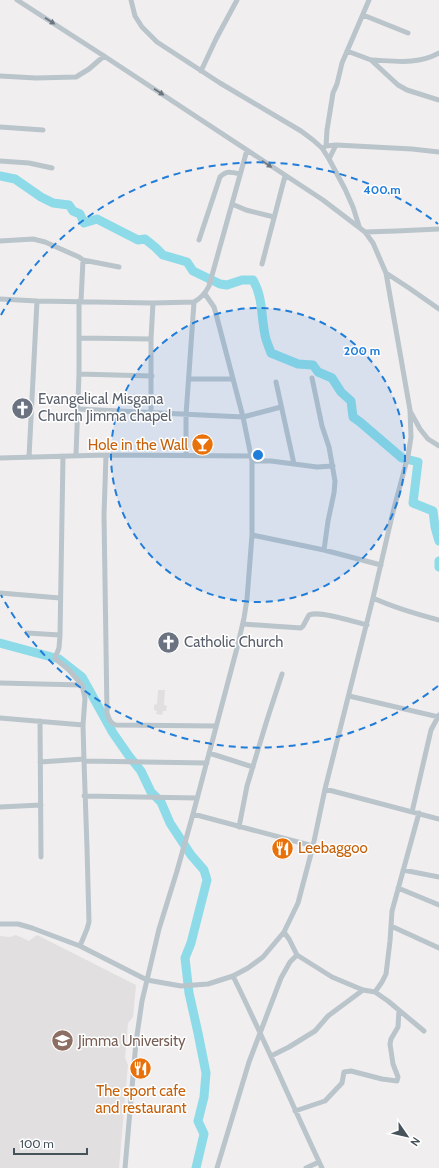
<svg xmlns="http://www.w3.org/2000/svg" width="439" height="1168" viewBox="0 0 439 1168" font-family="Cabin,sans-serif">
  <rect width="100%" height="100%" fill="#f1eeef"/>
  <path fill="#e2dfe0" d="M158,690H165L164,705L167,706L166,711H163L162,715L156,714L157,711L154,710V705L157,704Z
    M16,935L29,941L37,935L136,985L133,1017L128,1023L125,1058L128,1065L119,1168H0V936L10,937Z"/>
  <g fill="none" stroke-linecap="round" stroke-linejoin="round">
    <path stroke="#8ddbe8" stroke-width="9" d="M0,176L15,179L41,197L53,203L69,205L73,211L80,214L84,223L97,219L138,240L145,239L155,247L163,255L187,262L193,271L220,284L227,285L242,280H253C263,297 261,316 265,335C266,341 269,347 271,353L298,364L313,365L318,372L332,378L341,392L351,401L353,417L360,422L402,458L418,462L413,503L433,511L435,527L439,541
      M439,561V567
      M0,643L59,659L82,677L113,733L129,756L141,771L151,792L161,802L170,823L191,855L204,870L207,880L191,943L185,958L189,993L198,1033L206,1073L204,1097L198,1121L204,1134L196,1168"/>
    <path stroke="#bac4cb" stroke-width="5" d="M131,0L135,16L142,27L157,42L220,83L301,131L313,140L322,148L329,159L345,189L353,207L359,226
      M363,15L408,33
      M347,51L371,60L398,85L407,90L439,100
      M372,60C395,61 418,65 439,53
      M201,71L216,39L237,0
      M0,76L36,78L76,77L89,69L104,56
      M0,127L43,130
      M326,146L327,130L333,93L337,84L342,63L369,0
      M323,148L326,146L336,145L412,149L439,152
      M329,159L336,145
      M0,161L29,163L52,168
      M232,204L246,210L274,217
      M365,232L396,231L439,229
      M199,240L220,177C226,170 232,172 240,174
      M0,241L33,239L45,242L79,257L83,260L119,267
      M262,264L285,176
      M386,273L409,288L439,309
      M0,299L37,301L153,303L194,302C201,298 205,294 209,286L247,150
      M81,301L83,260
      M80,338L151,339
      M79,374L152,376
      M312,378L322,426L329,447L335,481L334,493L328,521L324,550
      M189,379H232
      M276,382L294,464
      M78,409L243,417L281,407
      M410,411L420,429L428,439L439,446
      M151,413V339L153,303
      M76,455L79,374V301
      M106,455L104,515L107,713C109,719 110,723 116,725L216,726
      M63,456L60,635L59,648L55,658L57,660L69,670L82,685L85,698L83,725L84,761L87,848L89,922L87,929L80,946
      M186,456V415L194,302
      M29,457L37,301
      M0,458L106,455L251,456
      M252,461H271L317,467L333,466
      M252,535L324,550L381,565
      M0,593L60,598
      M373,598C395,608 416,614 439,620
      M243,624L301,628L303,626L309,615C320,610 354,622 367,625
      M27,633L60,635
      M0,683L82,685
      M349,696L439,717
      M0,718L83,725
      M40,721L41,857
      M209,753L253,767
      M84,761L207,763
      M40,762L84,759
      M325,789L439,819
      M84,796L197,798
      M0,807L41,805
      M412,812L431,730L439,715
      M193,814L313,846
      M239,827L247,786L267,720L282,674
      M403,870L439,877
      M398,888L439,905
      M0,924H18L32,928L80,946L147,980L181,986L208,984L233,976L248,968L263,957L284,932L298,903L313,846L325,789L373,598L392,516L408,456L411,437L410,410L386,273L373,243L365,232L323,200L104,56L17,0
      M391,926L439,948
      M284,932L289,939L297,955L332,977L363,990L375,992L388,1001L424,1031
      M233,976C264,1039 292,1104 322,1168
      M375,992L382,982L386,974L390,941L392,911L419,813
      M271,1056L289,1047L315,1031L328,1016L363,990
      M295,1111L325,1101L342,1083L344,1072L351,1071L382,1079L397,1081L398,1077L393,1064L390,1044L391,1039L398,1027L399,1010
      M125,1168L136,1042L142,1001L147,980L159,929L177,871L193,814L237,648L244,618L247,599L252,535V461L243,417L216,314L214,307L205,294
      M217,1168L249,1062L281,978L290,962L297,955
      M306,1168L319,1162"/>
  </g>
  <defs><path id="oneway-solid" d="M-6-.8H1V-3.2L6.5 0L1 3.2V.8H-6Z"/></defs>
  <g fill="#6a757d">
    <use href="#oneway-solid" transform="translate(50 21) rotate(33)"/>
    <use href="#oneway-solid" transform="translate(159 92) rotate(33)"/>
    <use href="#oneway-solid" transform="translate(267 164) rotate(34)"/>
  </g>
  <circle cx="258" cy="455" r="147" fill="#207dd9" fill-opacity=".12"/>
  <g fill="none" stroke="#207dd9" stroke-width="2" stroke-dasharray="7 5">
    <circle cx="258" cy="455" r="147"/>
    <path d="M438 686A293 293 0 0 1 1 595M1 315A293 293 0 0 1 438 224"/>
  </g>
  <defs>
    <symbol id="church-disc" viewBox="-11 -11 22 22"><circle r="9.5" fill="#6b7280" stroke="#fff"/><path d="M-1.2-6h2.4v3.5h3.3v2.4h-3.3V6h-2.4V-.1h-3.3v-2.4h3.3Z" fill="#fff"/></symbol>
    <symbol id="bar-disc" viewBox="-11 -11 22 22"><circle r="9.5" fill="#e8710a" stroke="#fff"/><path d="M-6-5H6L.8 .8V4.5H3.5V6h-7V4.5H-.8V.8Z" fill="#fff"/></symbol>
    <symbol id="restaurant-disc" viewBox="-11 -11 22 22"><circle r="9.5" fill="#e8710a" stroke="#fff"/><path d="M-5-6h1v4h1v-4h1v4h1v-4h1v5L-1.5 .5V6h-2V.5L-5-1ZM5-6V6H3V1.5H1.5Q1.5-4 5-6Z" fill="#fff"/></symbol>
    <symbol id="university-disc" viewBox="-11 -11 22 22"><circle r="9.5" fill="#8d6e63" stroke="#fff"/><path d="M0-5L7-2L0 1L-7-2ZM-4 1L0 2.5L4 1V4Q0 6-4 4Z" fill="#fff"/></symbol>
  </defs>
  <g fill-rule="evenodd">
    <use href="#church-disc" x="10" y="396" width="25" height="25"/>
    <use href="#bar-disc" x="190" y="432" width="25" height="25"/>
    <use href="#church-disc" x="156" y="630" width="25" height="25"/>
    <use href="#restaurant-disc" x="270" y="836" width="25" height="25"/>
    <use href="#university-disc" x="50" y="1028" width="25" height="25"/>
    <use href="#restaurant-disc" x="128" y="1056" width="25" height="25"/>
  </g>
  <g text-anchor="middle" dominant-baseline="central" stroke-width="3" stroke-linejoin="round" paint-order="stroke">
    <g font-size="15" fill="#5b616d" stroke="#fff" text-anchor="start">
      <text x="38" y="399">Evangelical Misgana<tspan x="38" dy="17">Church Jimma chapel</tspan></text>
      <text x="184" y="642">Catholic Church</text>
    </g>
    <g font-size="15" fill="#c56008" stroke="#fff" text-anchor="end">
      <text x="188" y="445">Hole in the Wall</text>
      <text x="298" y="848" text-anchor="start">Leebaggoo</text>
      <text x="141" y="1091" text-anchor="middle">The sport cafe<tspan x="141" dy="17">and restaurant</tspan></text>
    </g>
    <g font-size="15" fill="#785e54" stroke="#fff" text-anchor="start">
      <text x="78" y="1041">Jimma University</text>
    </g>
  </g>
  <circle cx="258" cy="455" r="6" fill="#207dd9" stroke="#fff" stroke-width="2"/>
  <g font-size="12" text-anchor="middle" font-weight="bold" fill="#207dd9" stroke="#fff" stroke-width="3" stroke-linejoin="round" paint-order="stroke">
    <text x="382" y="194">400 m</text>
    <text x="362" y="355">200 m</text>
  </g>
  <g transform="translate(407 1136) rotate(124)" stroke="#ffffff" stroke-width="3" paint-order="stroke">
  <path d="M0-3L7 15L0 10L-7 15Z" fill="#47535b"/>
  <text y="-6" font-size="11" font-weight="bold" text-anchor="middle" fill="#47535b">N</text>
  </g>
  <path d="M14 1148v6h73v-6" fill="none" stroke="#47535b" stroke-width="2"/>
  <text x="20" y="1148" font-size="12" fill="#47535b" stroke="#ffffff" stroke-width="3" paint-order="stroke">100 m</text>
</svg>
